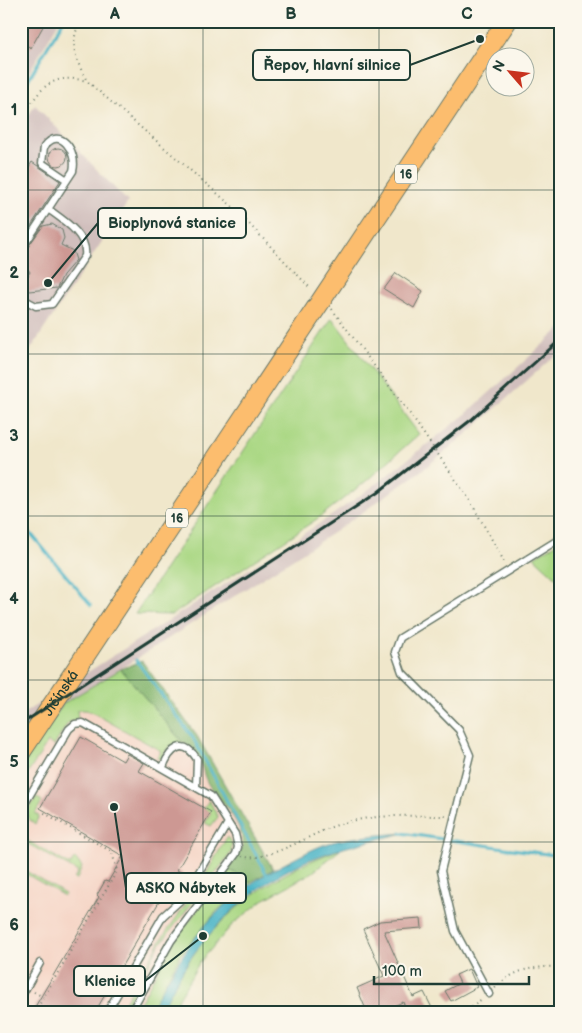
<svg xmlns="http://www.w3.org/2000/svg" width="582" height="1033" viewBox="0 0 582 1033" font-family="'Balsamiq Sans',sans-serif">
  <rect width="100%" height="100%" fill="#fbf7ec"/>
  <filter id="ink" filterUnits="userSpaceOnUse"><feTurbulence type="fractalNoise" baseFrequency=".02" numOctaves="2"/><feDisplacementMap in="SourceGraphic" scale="10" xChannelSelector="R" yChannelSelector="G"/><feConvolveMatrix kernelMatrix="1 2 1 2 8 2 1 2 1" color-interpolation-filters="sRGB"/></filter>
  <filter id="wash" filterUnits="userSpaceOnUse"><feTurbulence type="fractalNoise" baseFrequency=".0096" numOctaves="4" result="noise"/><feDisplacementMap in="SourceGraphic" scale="20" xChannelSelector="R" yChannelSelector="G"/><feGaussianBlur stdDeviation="1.12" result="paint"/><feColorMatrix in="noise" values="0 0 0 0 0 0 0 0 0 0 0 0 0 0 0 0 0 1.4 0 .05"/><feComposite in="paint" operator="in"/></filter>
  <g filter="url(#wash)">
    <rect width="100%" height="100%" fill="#f0e7cb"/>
    <path fill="#f5d2c2" d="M130,670L200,745L268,865L227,887L179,952L146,1012H21V775L67,705Z"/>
    <path fill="#d1bfbd" d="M21,21H59L21,86Z
      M35,105L128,202L21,364V127Z
      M561,328V350L476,426L425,468L336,531L21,733V715L328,518L372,487L466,414Z"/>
    <path fill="#abd885" stroke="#658a5c" d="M332,318L419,434L365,482L317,519L172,615L135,614Z
      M561,541V582L534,557Z
      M121,669L183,743C171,742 165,750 161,760L157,758L161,751L95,714L86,710H77L78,718L68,723L54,746L48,742L21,784V766L64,703Z
      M36,797L42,801L35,814L39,816L35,824L29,819L27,813Z
      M209,800L218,817L211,826L205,823L211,813L204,808Z
      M21,837L70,865L75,858L82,867L77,879H74L78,872L21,840Z
      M227,837L232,843L231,853L158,947L123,1012H119L164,935L199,886Z
      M341,849L313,872L263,900L232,925L199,963L171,1012H160C170,994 179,975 191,958C228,906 281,870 341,849Z
      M21,868L65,894L64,896L21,871Z
      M228,869L251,882L217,911L181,954L149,1012H135L174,941Z"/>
    <path fill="#88b872" stroke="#547a53" d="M142,661L197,736L273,869L251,882L228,869L242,848C245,824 223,805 210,787C199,771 204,752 183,743L121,669Z"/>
    <path fill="#49b4c6" stroke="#34787d" d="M404,833C372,841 340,847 309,860C263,879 219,918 190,959C179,976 170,994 160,1012H149C187,944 216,898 288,862C304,854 319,845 337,841C358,836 382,835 404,833Z"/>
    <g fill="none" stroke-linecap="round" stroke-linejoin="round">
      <path stroke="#49b4c6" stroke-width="3" d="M21,92L63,21
        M21,522L91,605
        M136,660L193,738L268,877
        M401,833L561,856"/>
    </g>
    <g id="blocks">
      <path fill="#cd9893" d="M21,21H46L31,48L21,42Z
        M49 157a9 9 0 1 1 18 0a9 9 0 1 1-18 0Z
        M32,162L60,181L21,241V179Z
        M52,224L62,230L64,238L61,245L73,251L76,260L63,275L57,288L29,291L24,287V282L30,272L25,265L22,255L43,226Z
        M396,273L423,291L414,308L384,289Z
        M81,737L123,761L127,754L144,763L139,771L211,812L177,870L190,878L182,890L170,883L95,1012H32L99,897L97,895L105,881L108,882L123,856L40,808Z
        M421,918L422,928L384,931L413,997L424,992L432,1008L425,1012H407L403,1002L386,1009L387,1012H367L357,988L384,976L363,929L380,921Z
        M469,969L477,987L451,1001L445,991L460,983L456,975Z"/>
    </g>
  </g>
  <g filter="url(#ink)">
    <use href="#blocks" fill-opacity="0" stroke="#687869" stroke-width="1"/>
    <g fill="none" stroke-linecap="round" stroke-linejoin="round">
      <defs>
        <path id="service" d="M21,250L73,171C78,152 60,125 44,147L42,163L67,180
          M21,298L36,306L52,304L85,256C88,235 63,220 48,209
          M163,767C170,749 183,737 197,759L196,787
          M21,810L69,729L75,724L83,723L211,796L235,834L238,847L236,854L171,941L131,1012
          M489,994L455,931L441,871L470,755L459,730L402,672L395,652L400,638L561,538
          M21,997L40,963
          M107,1012L163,916L184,897L228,823"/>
        <g id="primary">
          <path id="s1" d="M21,752L507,21"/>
        </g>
      </defs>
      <use href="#service" stroke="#687869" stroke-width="9"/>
      <use href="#primary" stroke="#687869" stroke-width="21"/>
      <path stroke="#687869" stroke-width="2" stroke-dasharray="1 4" stroke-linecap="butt" d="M80,21C69,46 75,58 87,81L233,207L311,289
        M21,119C40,90 48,72 87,81
        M332,309L410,414L469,499L505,563
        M242,856C262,864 309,836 329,828C366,813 408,816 447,816
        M495,988C517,967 532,968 561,966
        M34,992L43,997
        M35,1012L117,871L112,852L41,811
        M463,1012L482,999"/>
      <use href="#service" stroke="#fff" stroke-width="6"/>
      <use href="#primary" stroke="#fcbd6e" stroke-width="19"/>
      <path stroke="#1f3d34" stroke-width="3" d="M21,724L377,493L471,420L561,339"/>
    </g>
  </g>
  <path fill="none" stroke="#1f3d34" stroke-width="1" stroke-opacity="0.55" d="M203,21V1012M379,21V1012M21,190H561M21,354H561M21,516H561M21,680H561M21,842H561"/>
  <g text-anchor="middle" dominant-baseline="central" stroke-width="4" stroke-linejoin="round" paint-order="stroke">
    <g fill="#fbf7ec" stroke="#61756b" stroke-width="1">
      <rect x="395" y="164.5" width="22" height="19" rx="4"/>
      <rect x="166" y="508.5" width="22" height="19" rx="4"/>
    </g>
    <g font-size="12" font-weight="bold" fill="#1f3d34">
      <text x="406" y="174">16</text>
      <text x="177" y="518">16</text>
    </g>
    <g font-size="14" fill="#1f3d34" stroke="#fbf7ec">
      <text stroke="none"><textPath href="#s1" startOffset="71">Jičínská</textPath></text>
    </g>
  </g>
  <path fill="none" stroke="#1f3d34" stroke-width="2" d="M480 39L410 65M48 283L98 223M114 807L126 888M203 936L145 981"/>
  <g fill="#1f3d34" stroke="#fbf7ec" stroke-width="2">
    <circle cx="480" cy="39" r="5"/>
    <circle cx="48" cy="283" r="5"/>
    <circle cx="114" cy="807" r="5"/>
    <circle cx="203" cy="936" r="5"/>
  </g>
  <g fill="#fbf7ec" stroke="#1f3d34" stroke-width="2">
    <rect x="253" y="50" width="157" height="30" rx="5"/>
    <rect x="98" y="208" width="148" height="30" rx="5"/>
    <rect x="126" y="873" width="120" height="30" rx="5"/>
    <rect x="74" y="966" width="71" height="30" rx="5"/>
  </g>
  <g font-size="15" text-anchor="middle" font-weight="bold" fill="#1f3d34">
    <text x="332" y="70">Řepov, hlavní silnice</text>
    <text x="172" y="228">Bioplynová stanice</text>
    <text x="186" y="893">ASKO Nábytek</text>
    <text x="110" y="986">Klenice</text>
  </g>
  <rect width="582" height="1033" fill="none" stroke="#fbf7ec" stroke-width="55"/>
  <g transform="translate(510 72) rotate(298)"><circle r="24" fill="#fbf7ec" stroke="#a3ada2"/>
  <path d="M0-4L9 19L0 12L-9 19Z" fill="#c8321e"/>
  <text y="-8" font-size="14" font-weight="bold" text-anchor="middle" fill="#1f3d34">N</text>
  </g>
  <path d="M374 976v8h155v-8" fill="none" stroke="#1f3d34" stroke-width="2.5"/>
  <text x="382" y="976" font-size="15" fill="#1f3d34" stroke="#fbf7ec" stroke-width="4" paint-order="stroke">100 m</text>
  <rect x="28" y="28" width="526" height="978" fill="none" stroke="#1f3d34" stroke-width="2"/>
  <g font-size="16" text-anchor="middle" font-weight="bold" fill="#1f3d34">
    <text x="115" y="19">A</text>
    <text x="291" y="19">B</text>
    <text x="467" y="19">C</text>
    <text x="14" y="115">1</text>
    <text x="14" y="278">2</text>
    <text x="14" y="441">3</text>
    <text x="14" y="604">4</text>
    <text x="14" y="767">5</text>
    <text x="14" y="930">6</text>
  </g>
</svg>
